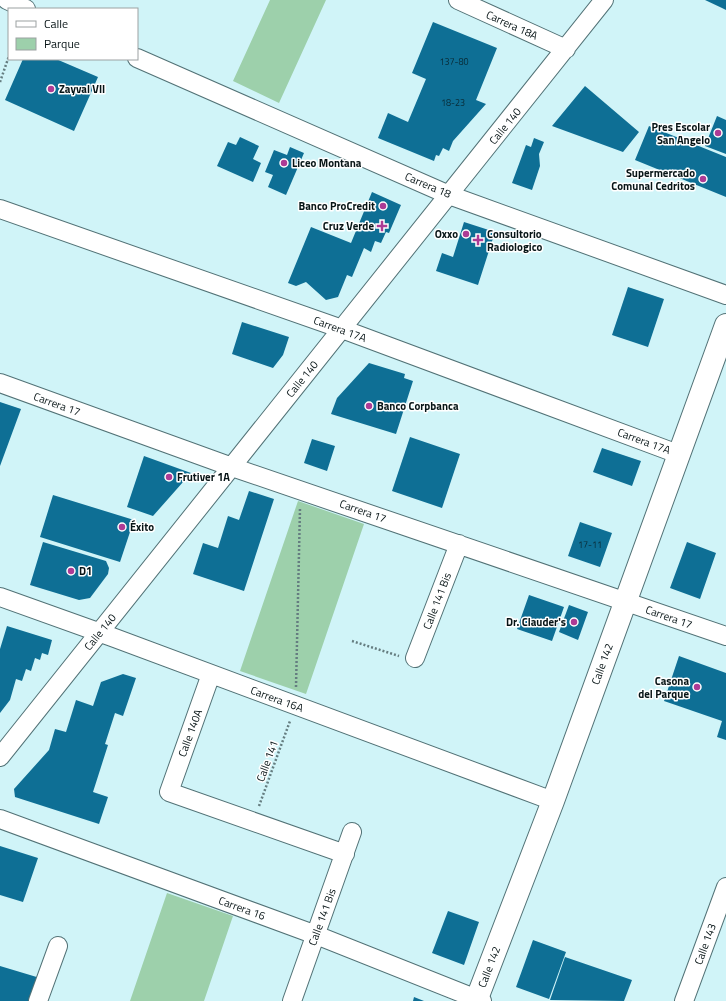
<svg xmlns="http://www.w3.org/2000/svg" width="726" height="1001" viewBox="0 0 726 1001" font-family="'Titillium Web',sans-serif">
  <rect width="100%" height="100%" fill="#d0f4f8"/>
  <path fill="#9dd0ab" d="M270,0H326L279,103L233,81Z
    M298,501L364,524L306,694L240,671Z
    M167,893L233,916L204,1001H130Z"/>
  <path fill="#0e6f95" d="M705,0H726V10L722,8Z
    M433,22L497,48L476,100L486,104L453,141L449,151L443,148L439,156L436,155L434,161L378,138L388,113L408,122L426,79L412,73Z
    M23,59H56L98,77L74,131L5,100Z
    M585,86L639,132L623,152L552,126Z
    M717,116L726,120V154L705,146Z
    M649,126L726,157V197L635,160Z
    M240,137L259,146L253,159L261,163L253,182L217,166L228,142L236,145Z
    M534,138L544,142L539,154L540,166L532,190L512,183L526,145L531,147Z
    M290,147L304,153L286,195L268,187L273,175L265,172L274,150L287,155Z
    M372,192L401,205L389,233L386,232L381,243L375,241L371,252L364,248L352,277L347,275L338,297L326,300L306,282L296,286L288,283L311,227L351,243Z
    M464,222L495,232L478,285L436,271L442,253L453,257Z
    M628,287L664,299L648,347L612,335Z
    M242,322L289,337L283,355L273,368L232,354Z
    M369,363L405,374L404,378L413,381L396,434L331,414L337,398Z
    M0,402L21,409L0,466Z
    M410,437L460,454L442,508L392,491Z
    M312,439L335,446L327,471L304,463Z
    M602,448L641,461L632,486L593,472Z
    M144,456L191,473L153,516L127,507Z
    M249,491L274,499L244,591L193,574L203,543L218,548L228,516L239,520Z
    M53,495L134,520L120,562L40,537Z
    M580,522L612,533L600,567L568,556Z
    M43,542L106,561L109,568L108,574L90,598L79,600L30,585Z
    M687,542L716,553L700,599L670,588Z
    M529,595L564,607L552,641L517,629Z
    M569,605L588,612L578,640L559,632Z
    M7,626L52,640L48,655L42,653L40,660L35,658L31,671L26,669L22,681L16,679L10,700L0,713V649Z
    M679,656L726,673V740L717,737L722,721L664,701Z
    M123,674L136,678L123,716L115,713L105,744L108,745L93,792L108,797L99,824L15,797L14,789L49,750L55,729L66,732L76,700L93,706L101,682Z
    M0,846L38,858L23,902L0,895Z
    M448,911L479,922L464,965L432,953Z
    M533,940L566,952L549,999L516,987Z
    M565,957L632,980L624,1001L550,1000Z
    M0,966L40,978L32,1001H0Z
    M414,997L424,1001H413Z"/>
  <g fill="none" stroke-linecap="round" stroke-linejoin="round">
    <defs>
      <path id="minor" d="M7,0L26,9
        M458,0L566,49
        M137,58L449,195L726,295
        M0,209L342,329L678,454
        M0,383L232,467L726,636
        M0,597L112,637L553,801
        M415,658L459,544
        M211,674L169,792L345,854
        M0,757L604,0
        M0,819L316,935L482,1001
        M38,1001L58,946
        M292,1001L352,832
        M684,1001L726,887"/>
      <path id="major" d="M476,1001L553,801L726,325"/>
    </defs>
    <use href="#minor" stroke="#527276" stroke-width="20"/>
    <use href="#major" stroke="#527276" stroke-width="24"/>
    <path stroke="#657d80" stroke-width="2.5" stroke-dasharray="2 2" stroke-linecap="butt" d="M0,82L9,56
      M352,641L399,656
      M296,687L300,508
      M259,806L290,721"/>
    <use href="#minor" stroke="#fff" stroke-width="18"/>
    <use href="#major" stroke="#fff" stroke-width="22"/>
  </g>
  <g fill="#ad3b95" stroke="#fff" stroke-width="1.5">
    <circle cx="51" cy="89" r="4"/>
    <circle cx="718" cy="133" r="4"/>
    <circle cx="284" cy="163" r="4"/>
    <circle cx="703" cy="179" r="4"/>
    <circle cx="383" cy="206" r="4"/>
    <path d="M380 220h4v4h4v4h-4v4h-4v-4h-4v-4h4z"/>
    <circle cx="466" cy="234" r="4"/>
    <path d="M476 234h4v4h4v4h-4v4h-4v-4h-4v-4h4z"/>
    <circle cx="369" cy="406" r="4"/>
    <circle cx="169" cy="477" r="4"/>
    <circle cx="122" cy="527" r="4"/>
    <circle cx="71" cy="571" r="4"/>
    <circle cx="574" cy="622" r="4"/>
    <circle cx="697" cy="687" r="4"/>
  </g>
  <g text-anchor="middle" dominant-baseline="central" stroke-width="3" stroke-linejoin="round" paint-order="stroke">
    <g font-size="9" fill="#092b36">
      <text x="454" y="61">137-80</text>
      <text x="453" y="102">18-23</text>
      <text x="590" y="544">17-11</text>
    </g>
    <g font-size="11" fill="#071416" stroke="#fff">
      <text transform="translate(512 25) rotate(24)">Carrera 18A</text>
      <text transform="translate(505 126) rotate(-51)">Calle 140</text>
      <text transform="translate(428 185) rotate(23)">Carrera 18</text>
      <text transform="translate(340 329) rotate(20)">Carrera 17A</text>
      <text transform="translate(302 379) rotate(-51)">Calle 140</text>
      <text transform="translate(57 404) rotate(20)">Carrera 17</text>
      <text transform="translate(644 441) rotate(20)">Carrera 17A</text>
      <text transform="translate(363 511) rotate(19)">Carrera 17</text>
      <text transform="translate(437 601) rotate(-69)">Calle 141 Bis</text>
      <text transform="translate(669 617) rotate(19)">Carrera 17</text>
      <text transform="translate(100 632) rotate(-51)">Calle 140</text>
      <text transform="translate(602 664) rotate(-70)">Calle 142</text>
      <text transform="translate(277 699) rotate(20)">Carrera 16A</text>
      <text transform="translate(190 733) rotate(-70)">Calle 140A</text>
      <text transform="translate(267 761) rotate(-70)">Calle 141</text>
      <text transform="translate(242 908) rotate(20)">Carrera 16</text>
      <text transform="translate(322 917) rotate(-70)">Calle 141 Bis</text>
      <text transform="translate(705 944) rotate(-70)">Calle 143</text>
      <text transform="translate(489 967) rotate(-69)">Calle 142</text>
    </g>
    <g font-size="11" font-weight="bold" fill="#071416" stroke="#fff" text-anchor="start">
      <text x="59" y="89">Zayval VII</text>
      <text x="710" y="127" text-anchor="end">Pres Escolar<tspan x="710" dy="13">San Angelo</tspan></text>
      <text x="292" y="163">Liceo Montana</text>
      <text x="695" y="173" text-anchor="end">Supermercado<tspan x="695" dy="13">Comunal Cedritos</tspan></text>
      <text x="375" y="206" text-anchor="end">Banco ProCredit</text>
      <text x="374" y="226" text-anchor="end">Cruz Verde</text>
      <text x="458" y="234" text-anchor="end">Oxxo</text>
      <text x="487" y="234">Consultorio<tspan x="487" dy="13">Radiologico</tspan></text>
      <text x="377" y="406">Banco Corpbanca</text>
      <text x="177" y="477">Frutiver 1A</text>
      <text x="130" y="527">Éxito</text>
      <text x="79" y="571">D1</text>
      <text x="566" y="622" text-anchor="end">Dr. Clauder's</text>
      <text x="689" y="681" text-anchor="end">Casona<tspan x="689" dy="13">del Parque</tspan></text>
    </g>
  </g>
  <rect x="8" y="8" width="130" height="52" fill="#ffffff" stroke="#9ca1a2"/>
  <rect x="16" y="21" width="20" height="6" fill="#ffffff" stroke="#9ca1a2"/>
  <text x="44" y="28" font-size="12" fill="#071416">Calle</text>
  <rect x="16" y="38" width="20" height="12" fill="#9dd0ab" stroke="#9ca1a2"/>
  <text x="44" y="48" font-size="12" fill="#071416">Parque</text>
</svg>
